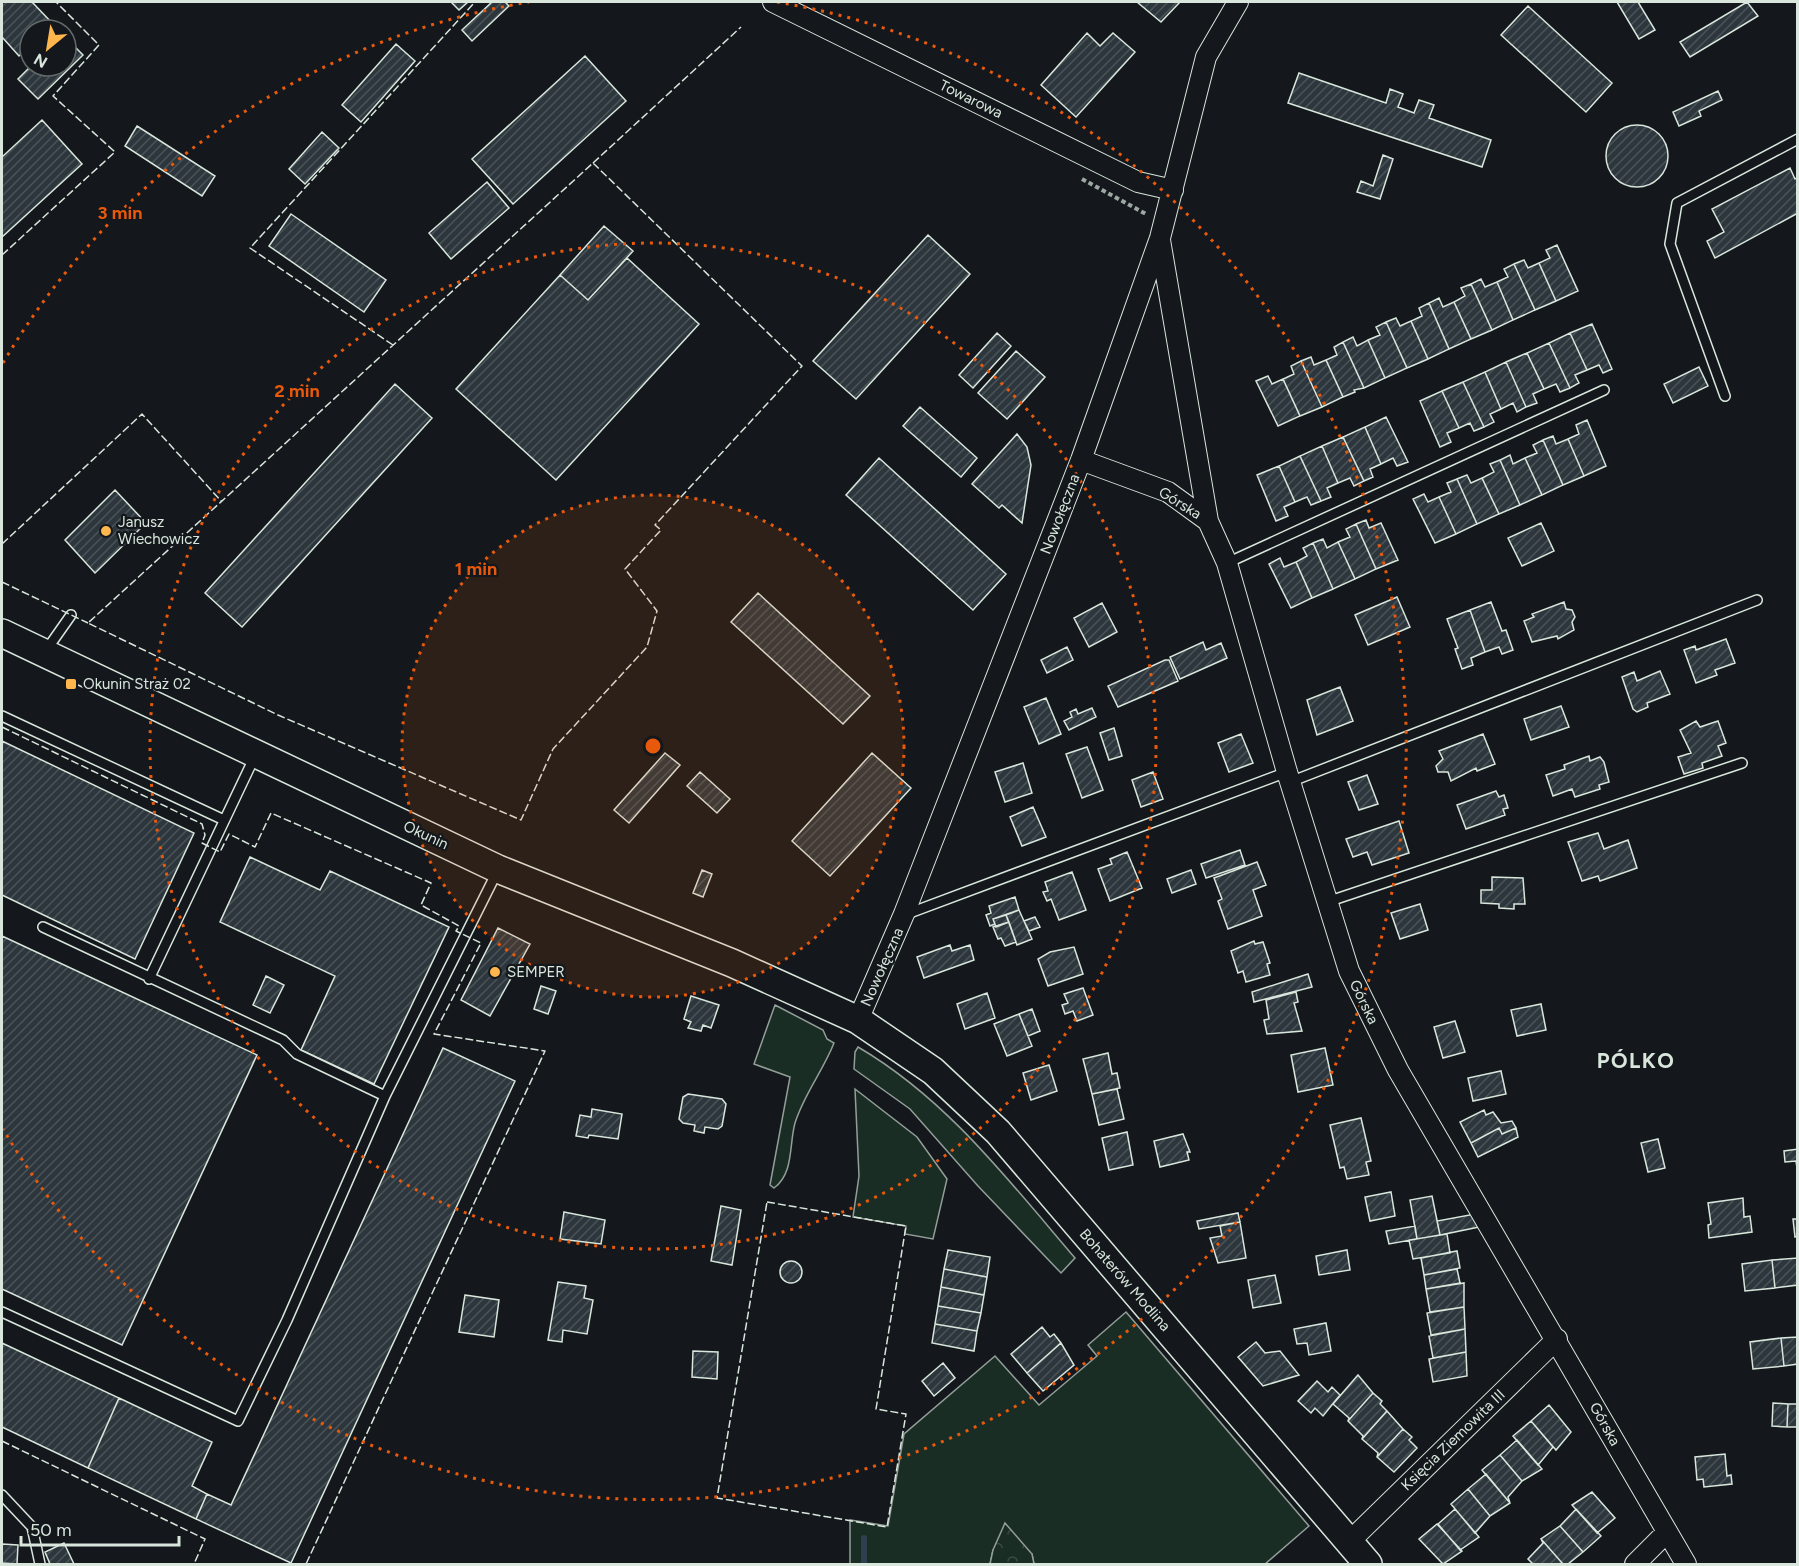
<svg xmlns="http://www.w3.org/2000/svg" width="1799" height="1566" viewBox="0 0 1799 1566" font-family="Figtree,sans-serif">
  <defs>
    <pattern id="forest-crowns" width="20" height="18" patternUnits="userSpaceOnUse" patternTransform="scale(1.5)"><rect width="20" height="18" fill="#1a2d24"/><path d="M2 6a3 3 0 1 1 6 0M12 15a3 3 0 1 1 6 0" fill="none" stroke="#3b4b43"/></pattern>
    <pattern id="building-hatch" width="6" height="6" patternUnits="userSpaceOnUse" patternTransform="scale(1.5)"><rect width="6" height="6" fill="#2c363c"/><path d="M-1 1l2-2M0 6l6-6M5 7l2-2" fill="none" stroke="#4a5358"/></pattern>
  </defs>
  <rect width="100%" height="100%" fill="#14181c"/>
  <path fill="#1a2d24" stroke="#939e99" stroke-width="1.5" d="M775,1005L823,1030L827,1039L834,1043C823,1071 804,1094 795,1123C789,1144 794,1174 774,1188L770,1185L790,1077L754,1064Z
    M858,1047C947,1099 1009,1181 1075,1258L1061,1273L978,1186L910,1109L854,1069L855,1052Z
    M855,1089L917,1137L947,1179L933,1239L905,1234L906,1226L853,1217L859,1176Z
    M1126,1312L1309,1526L1265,1564H1034L1032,1554L993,1550L990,1564H850V1520L888,1526L904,1434L995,1356L1039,1405L1097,1356L1088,1345Z"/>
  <path fill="url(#forest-crowns)" stroke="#939e99" stroke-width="1.5" d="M1005,1523L1032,1554L1034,1564H990L993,1550Z"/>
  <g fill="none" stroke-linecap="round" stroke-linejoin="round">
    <path stroke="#2f3f4d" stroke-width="6" d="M864,1538V1564"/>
  </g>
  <path fill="url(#building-hatch)" stroke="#d8e6dc" stroke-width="1.5" d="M2,2H32L53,24L47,30H30V46L19,56L2,37Z
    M451,2H468L459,10Z
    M492,2H505L509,6L472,41L462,30Z
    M1137,2H1180L1161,22Z
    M1617,2H1638L1655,30L1639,39Z
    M1747,2L1758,16L1690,57L1680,42Z
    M1528,6L1612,83L1586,112L1501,35Z
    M1087,33L1100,46L1113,33L1135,52L1076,117L1041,85Z
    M66,38L83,55L38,99L18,79L31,66H66Z
    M396,44L415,61L361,122L342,105Z
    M585,56L626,101L513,204L472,159Z
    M1299,73L1386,103L1390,89L1403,94L1398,107L1414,113L1419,100L1434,105L1429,118L1491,140L1482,167L1288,103Z
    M1718,91L1722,100L1699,111L1701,116L1679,126L1673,112Z
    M42,120L82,164L2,237V157Z
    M1606 156a31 31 0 1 1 62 0a31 31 0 1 1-62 0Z
    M137,126L215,176L202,196L125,146Z
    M322,132L339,148L305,184L289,169Z
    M1383,155L1393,159L1380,199L1357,192L1361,181L1373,186Z
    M1790,168L1795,179L1798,177V213L1715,258L1707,241L1724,232L1712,209Z
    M487,182L509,208L451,259L429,233Z
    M291,214L386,280L364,312L269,246Z
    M604,226L633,251L588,300L560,275Z
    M928,235L970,274L856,399L813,361Z
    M1557,245L1578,291L1556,301L1539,263L1550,258L1546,250Z
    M627,258L699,324L556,480L456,389L560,275L588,300Z
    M1524,260L1528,268L1539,263L1556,301L1535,310L1514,264Z
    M1514,264L1535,310L1513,320L1497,282L1508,277L1504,269Z
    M1481,279L1485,287L1497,282L1513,320L1492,330L1471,284Z
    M1471,284L1492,330L1471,339L1454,302L1465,296L1461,288Z
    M1439,298L1443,307L1454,302L1471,339L1449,349L1429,303Z
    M1429,303L1449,349L1428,359L1411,321L1422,316L1419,308Z
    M1396,318L1400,326L1411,321L1428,359L1407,368L1386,322Z
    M1386,322L1407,368L1385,378L1368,340L1380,335L1376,327Z
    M1592,324L1612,369L1603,373L1599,365L1587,370L1570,333Z
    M997,333L1011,346L973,388L959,375Z
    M1570,333L1587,370L1575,375L1579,383L1570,388L1549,343Z
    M1353,337L1357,346L1368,340L1385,378L1364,388L1343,342Z
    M1343,342L1364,388L1354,390L1355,392L1343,397L1326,360L1337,355L1334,347Z
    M1549,343L1570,388L1560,392L1556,384L1544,389L1527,353Z
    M1016,351L1045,377L1007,419L978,393Z
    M1527,353L1544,389L1533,394L1537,403L1526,407L1506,362Z
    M1311,357L1314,365L1326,360L1343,397L1322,407L1301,361Z
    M1301,361L1322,407L1300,416L1283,379L1294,374L1291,366Z
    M1506,362L1526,407L1517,412L1513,403L1501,409L1485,372Z
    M1699,367L1708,386L1673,403L1664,384Z
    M1485,372L1501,409L1490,414L1494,422L1484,427L1463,382Z
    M1268,376L1272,384L1283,379L1300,416L1278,426L1256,381Z
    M1463,382L1484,427L1474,431L1470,423L1459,428L1442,391Z
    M395,384L432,418L242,627L205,593Z
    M1442,391L1459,428L1447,433L1451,442L1440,447L1420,401Z
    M920,407L977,458L961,477L903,426Z
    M1386,417L1408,462L1397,466L1393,458L1381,464L1365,427Z
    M1587,420L1606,466L1584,476L1568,439L1579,434L1576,425Z
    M1365,427L1381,464L1370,469L1373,477L1364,481L1343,437Z
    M1017,434L1027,447L1031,465L1022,523L1002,505L999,508L972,484Z
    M1553,436L1556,444L1568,439L1584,476L1563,485L1543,440Z
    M1343,437L1364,481L1354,486L1350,478L1338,483L1322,446Z
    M1543,440L1563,485L1542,495L1525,458L1537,453L1533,445Z
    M1322,446L1338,483L1327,488L1331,497L1321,501L1300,456Z
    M1510,455L1513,464L1525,458L1542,495L1520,505L1500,460Z
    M1300,456L1321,501L1311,505L1307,497L1295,502L1279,466Z
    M879,458L1006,574L973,610L846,495Z
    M1500,460L1520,505L1499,514L1482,478L1494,472L1490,464Z
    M1279,466L1295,502L1284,507L1288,516L1276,521L1257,475Z
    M1467,475L1471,483L1482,478L1499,514L1477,524L1457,479Z
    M1457,479L1477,524L1456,534L1439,497L1451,492L1447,483Z
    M115,490L146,523L95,573L65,540Z
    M1424,494L1428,502L1439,497L1456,534L1435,543L1413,499Z
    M1366,520L1369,528L1381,523L1398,560L1376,569L1356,524Z
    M1541,523L1554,551L1522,566L1508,538Z
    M1356,524L1376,569L1355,579L1338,542L1350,537L1346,529Z
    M1323,539L1327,548L1338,542L1355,579L1333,589L1313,543Z
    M1313,543L1333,589L1312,598L1296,562L1307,556L1303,548Z
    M1280,558L1284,567L1296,562L1312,598L1291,608L1269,564Z
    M758,593L870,696L843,724L731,622Z
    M1397,597L1410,627L1368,645L1355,615Z
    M1491,602L1502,631L1506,630L1513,650L1502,654L1499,647L1485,652L1470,610Z
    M1564,602L1566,609L1572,610L1575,617L1572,622L1574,630L1558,639L1557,636L1532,642L1524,621L1534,617L1532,614Z
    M1102,603L1117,632L1089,647L1074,618Z
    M1470,610L1485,652L1471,658L1473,665L1462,669L1455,649L1458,648L1447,619Z
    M1726,639L1735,663L1715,670L1717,675L1696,683L1684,650L1695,646L1696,650Z
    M1203,642L1206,650L1221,643L1227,658L1180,679L1170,657Z
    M1067,647L1073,660L1047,673L1041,660Z
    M1165,660H1169L1178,681L1118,707L1108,686Z
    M1660,671L1670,694L1647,703L1648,707L1637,712L1633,709L1622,677L1634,672L1637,681Z
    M1340,687L1353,721L1317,735L1307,700Z
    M1046,698L1061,734L1039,744L1024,707Z
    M1561,706L1569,727L1531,740L1524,719Z
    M1092,708L1096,717L1069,730L1064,721L1072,717L1070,712L1076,709L1078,714Z
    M1696,721L1700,727L1718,721L1726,743L1718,746L1722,756L1702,763L1703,768L1684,774L1678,757L1691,753L1680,730Z
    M1114,728L1122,756L1109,760L1100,733Z
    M1241,734L1253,763L1229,772L1218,743Z
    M1483,734L1495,764L1477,771L1476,768L1451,781L1448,772H1438L1436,766L1443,759L1439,751Z
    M2,741L194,833L135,959L2,895Z
    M1087,747L1103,790L1082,798L1066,754Z
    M665,753L680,765L629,823L614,810Z
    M872,753L911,788L830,876L792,841Z
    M1589,756L1590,761L1600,757L1604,762L1609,782L1599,785L1600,789L1575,797L1572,789L1553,796L1546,775L1565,769L1564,765Z
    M1023,763L1032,793L1005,802L995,772Z
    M700,772L730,799L717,813L687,786Z
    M1153,772L1163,799L1141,807L1132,780Z
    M1367,775L1378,804L1359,810L1348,782Z
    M1496,791L1499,797L1504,795L1508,808L1503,809L1505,815L1466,829L1457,805Z
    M1033,807L1046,837L1022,846L1010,817Z
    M1399,821L1409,853L1372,865L1367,852L1353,857L1346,839Z
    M1598,833L1604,849L1628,840L1637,868L1600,881L1598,876L1582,881L1568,842Z
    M1240,850L1245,865L1206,878L1201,864Z
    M1127,852L1142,888L1110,901L1098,869L1112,864L1110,859Z
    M250,857L320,890L330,871L449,927L374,1084L301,1050L335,976L220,922Z
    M1257,862L1266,885L1253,890L1262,916L1228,929L1218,901L1222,899L1214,878Z
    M702,870L712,874L703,897L693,893Z
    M1191,870L1196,884L1172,893L1167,879Z
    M1072,872L1086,910L1059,920L1051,899L1047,901L1043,892L1048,891L1045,882Z
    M1492,877L1523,878L1525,904H1514V909L1499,908V904L1481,903V890H1492Z
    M1015,897L1019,910L993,919L995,924L990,926L986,915L991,913L989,906Z
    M1420,904L1428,930L1400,939L1391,913Z
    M1019,910L1032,939L1017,945L1006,915Z
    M1006,915L1009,922L996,927L993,919Z
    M1035,917L1040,927L1029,931L1024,921Z
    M1009,922L1016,942L1005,946L1001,938L998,939L993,927Z
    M498,928L530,944L490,1016L461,1000Z
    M2,936L257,1055L122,1345L2,1289Z
    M1254,941L1255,944L1263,942L1270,963L1267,964L1270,975L1246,982L1243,971L1238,973L1231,951Z
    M950,945L952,951L970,945L974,960L924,978L917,957Z
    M1074,947L1083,974L1048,986L1038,959L1050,952Z
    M1308,974L1312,987L1254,1002L1252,992Z
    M266,976L284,985L270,1013L253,1005Z
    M541,986L556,991L548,1014L534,1009Z
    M1083,988L1093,1015L1077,1021L1073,1011L1065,1014L1062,1005L1068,1003L1064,994Z
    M1296,992L1298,1002L1294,1003L1302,1031L1267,1034L1264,1020L1269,1019L1266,1000Z
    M987,993L995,1018L965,1029L957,1004Z
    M691,996L719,1005L711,1028L703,1025L701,1031L688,1028L691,1022L684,1019Z
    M1541,1004L1546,1030L1517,1036L1511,1010Z
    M1032,1009L1040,1031L1028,1036L1019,1014Z
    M1019,1014L1032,1046L1007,1056L994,1024Z
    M1455,1021L1465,1052L1443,1058L1434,1027Z
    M443,1048L515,1081L291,1563L196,1519L207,1494L231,1505Z
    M1325,1048L1333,1085L1298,1092L1291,1055Z
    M1108,1053L1112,1074L1117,1073L1120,1088L1092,1094L1083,1059Z
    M1049,1065L1057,1091L1031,1100L1023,1073Z
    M1501,1071L1506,1094L1473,1101L1468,1078Z
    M1117,1089L1124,1119L1099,1125L1092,1094Z
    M688,1094L722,1099L726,1104L722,1126L718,1129L705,1127L704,1133L694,1131L695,1125L683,1123L679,1119L683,1097Z
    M592,1109L622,1114L618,1139L589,1135L588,1138L576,1136L580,1115L591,1117Z
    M1484,1110L1486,1115L1493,1112L1501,1123L1512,1121L1516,1128L1502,1134L1499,1128L1471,1143L1460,1122Z
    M1361,1118L1371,1161L1366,1162L1369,1175L1347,1179L1344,1167L1340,1168L1330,1125Z
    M1499,1128L1502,1134L1516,1128L1518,1137L1478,1157L1471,1143Z
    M1127,1132L1133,1165L1109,1170L1102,1138Z
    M1183,1134L1190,1152H1187L1189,1160L1160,1167L1154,1141Z
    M1658,1139L1665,1168L1648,1172L1641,1143Z
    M1798,1149V1168H1797L1796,1161L1785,1162L1784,1151Z
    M1391,1192L1395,1216L1370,1221L1365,1197Z
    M1432,1196L1440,1235L1417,1239L1410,1200Z
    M1743,1198L1744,1217L1750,1216L1752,1232L1709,1238L1708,1225L1711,1224L1708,1203Z
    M721,1206L741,1210L732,1265L711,1261Z
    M564,1212L605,1220L601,1244L560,1239Z
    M1238,1213L1240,1222L1199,1229L1197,1221Z
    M1475,1214L1484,1226L1440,1235L1437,1221Z
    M1793,1219H1798V1236L1795,1237Z
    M1240,1222L1246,1258L1218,1263L1210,1238L1222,1236L1220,1226Z
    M1415,1226L1417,1239L1389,1244L1386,1231Z
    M1447,1234L1450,1253L1413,1259L1409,1240Z
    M948,1250L990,1257L987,1277L944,1269Z
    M1347,1250L1350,1270L1319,1275L1316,1256Z
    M1457,1251L1460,1268L1424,1275L1421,1258Z
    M1798,1258V1285L1775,1288L1772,1260Z
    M1772,1260L1775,1288L1745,1291L1742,1264Z
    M780 1272a11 11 0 1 1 22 0a11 11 0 1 1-22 0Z
    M944,1269L987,1277L984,1295L941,1287Z
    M1457,1269L1460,1283L1426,1289L1424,1275Z
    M1275,1275L1281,1303L1253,1308L1248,1280Z
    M558,1282L586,1286L584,1298L593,1300L587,1334L563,1330L562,1342L548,1340Z
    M1464,1283V1307L1430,1312L1426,1289Z
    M941,1287L984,1295L981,1313L938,1306Z
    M465,1295L499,1300L494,1337L459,1332Z
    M938,1306L981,1313L977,1331L935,1324Z
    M1464,1307L1465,1329L1431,1335L1427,1313Z
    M1326,1323L1331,1351L1309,1355L1307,1343L1297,1344L1294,1329Z
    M935,1324L977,1331L974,1351L932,1343Z
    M1042,1327L1050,1337L1054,1334L1061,1343L1027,1373L1011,1354Z
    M1465,1329L1466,1352L1433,1358L1429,1336Z
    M1798,1337V1364L1784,1366L1781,1338Z
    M1781,1338L1784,1366L1753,1369L1750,1342Z
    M1256,1342L1265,1353L1280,1351L1299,1375L1263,1386L1238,1357Z
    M2,1343L119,1398L88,1468L2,1427Z
    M1061,1343L1074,1365L1043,1391L1027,1373Z
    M693,1351L718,1352L717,1379L692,1377Z
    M1466,1352L1467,1376L1433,1382L1429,1359Z
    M943,1363L955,1378L934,1396L922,1381Z
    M1358,1375L1373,1393L1348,1421L1349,1418L1333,1404Z
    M1317,1381L1328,1392L1332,1387L1340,1395L1323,1416L1315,1408L1311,1413L1298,1401Z
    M1373,1393L1382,1401L1380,1404L1387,1411L1362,1439L1363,1436L1348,1421Z
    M119,1398L212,1442L192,1486L207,1494L196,1519L88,1468Z
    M1773,1403L1788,1404L1787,1427L1772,1426Z
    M1788,1404H1798V1427H1787Z
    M1549,1405L1571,1432L1556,1450L1531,1421Z
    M1387,1411L1403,1429L1377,1457L1378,1453L1362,1439Z
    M1531,1421L1553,1447L1538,1465L1513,1436Z
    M1403,1429L1412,1437L1409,1440L1417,1448L1394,1472L1377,1457Z
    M1517,1440L1542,1469L1522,1481L1500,1455Z
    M1725,1454L1727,1476L1731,1475L1732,1484L1704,1487L1703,1479L1697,1480L1695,1457Z
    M1500,1455L1522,1481L1508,1497L1510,1503L1482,1470Z
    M1486,1474L1510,1503L1490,1516L1468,1489Z
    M1468,1489L1490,1516L1475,1533L1451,1504Z
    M1592,1492L1615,1518L1597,1533L1572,1505Z
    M1455,1509L1479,1537L1460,1550L1438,1524Z
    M1576,1509L1601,1536L1583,1552L1560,1526Z
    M1437,1524L1462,1551L1443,1564L1419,1539Z
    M1560,1526L1583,1552L1568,1564H1563L1541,1539Z
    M1541,1539L1563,1564H1533L1528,1559L1543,1543Z
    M64,1543L74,1564H50L45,1552Z
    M2,1544L18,1545L17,1564L2,1563Z"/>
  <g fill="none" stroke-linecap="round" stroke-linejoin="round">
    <defs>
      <path id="service" d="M1725,396L1670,244L1677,203L1798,139
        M1227,563L1604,390
        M45,652L71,615
        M2,716L224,820
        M1290,782L1757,600
        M1327,902L1742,763
        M907,914L1287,772
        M43,927L283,1040L297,1054L385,1096
        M149,979L255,756
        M2,1312L238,1421L287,1320L385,1096L497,872
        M2,1495L32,1527L40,1564"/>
      <path id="minor" d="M773,2L1138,182L1173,190
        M1160,240L1208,521
        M1081,460L1168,492L1208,521L1227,563L1287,772L1349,971L1398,1070L1686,1564
        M858,1020L904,914L1081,460L1160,238L1206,57L1238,2
        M1349,1542L1557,1339
        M1635,1564L1666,1533"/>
      <path id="secondary" d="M2,633L498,869L732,963L858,1020L933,1071L998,1132L1368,1564"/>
    </defs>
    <use href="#service" stroke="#d8e6dc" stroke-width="12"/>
    <use href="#minor" stroke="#d8e6dc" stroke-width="22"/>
    <use href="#secondary" stroke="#d8e6dc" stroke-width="30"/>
    <path stroke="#9da8a2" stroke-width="4" stroke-dasharray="4.5 3" stroke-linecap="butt" d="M1082,179L1146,214"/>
    <use href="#service" stroke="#14181c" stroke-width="9"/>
    <use href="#minor" stroke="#14181c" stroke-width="20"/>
    <use href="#secondary" stroke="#14181c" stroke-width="27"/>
    <path stroke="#d8e6dc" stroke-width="1.5" stroke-dasharray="8 3" stroke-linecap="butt" d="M593,163L802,366L655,525L661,530L625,569L657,611L647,647L553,749L521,820L278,715L88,623Z
      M593,163L741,27
      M2,255L115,152L53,96L99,45L56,2
      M393,345L250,248L475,2
      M2,544L142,414L222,502
      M2,582L88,623
      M2,727L202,824L205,835L202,843L220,852L229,834L255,847L271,813L431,883L421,905L459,926L456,931L481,943L434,1034L545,1051L306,1564
      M767,1202L906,1226L876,1409L906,1414L887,1527L717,1498Z
      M2,1441L205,1539L194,1564"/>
  </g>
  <circle cx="653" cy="746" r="251" fill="#e8590c" fill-opacity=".12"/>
  <g fill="none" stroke="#e8590c" stroke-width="3" stroke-dasharray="3 6">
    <circle cx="653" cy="746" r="251"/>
    <circle cx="653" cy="746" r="503"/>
    <path d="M3 363A754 754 0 0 1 529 2M777 2A754 754 0 1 1 3 1129"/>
  </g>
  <g fill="#ffb74d" stroke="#14181c" stroke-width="2">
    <circle cx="106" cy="531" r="6"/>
    <rect x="65" y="678" width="12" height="12" rx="3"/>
    <circle cx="495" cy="972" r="6"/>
  </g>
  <g text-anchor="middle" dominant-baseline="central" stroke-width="4.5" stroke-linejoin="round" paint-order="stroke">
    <g font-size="15" fill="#d8e6dc" stroke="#14181c">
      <text transform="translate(971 99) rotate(26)">Towarowa</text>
      <text transform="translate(1180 503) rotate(32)">Górska</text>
      <text transform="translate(1060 514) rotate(-69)">Nowołęczna</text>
      <text transform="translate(426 835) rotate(25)">Okunin</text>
      <text transform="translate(882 967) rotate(-66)">Nowołęczna</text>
      <text transform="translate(1364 1002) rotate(64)">Górska</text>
      <text transform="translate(1125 1280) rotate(49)">Bohaterów Modlina</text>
      <text transform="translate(1605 1424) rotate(61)">Górska</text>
      <text transform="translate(1453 1440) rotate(-44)">Księcia Ziemowita III</text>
    </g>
    <g font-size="15" fill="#d8e6dc" stroke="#14181c" text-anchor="start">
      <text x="118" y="522">Janusz<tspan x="118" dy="17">Wiechowicz</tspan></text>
      <text x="83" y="684">Okunin Straż 02</text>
      <text x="507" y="972">SEMPER</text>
    </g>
    <g font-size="21" font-weight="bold" letter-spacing="1.5" fill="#d8e6dc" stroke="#14181c">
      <text x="1636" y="1060">PÓLKO</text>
    </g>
  </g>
  <circle cx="653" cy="746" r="9" fill="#e8590c" stroke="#14181c" stroke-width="3"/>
  <g font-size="18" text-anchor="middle" font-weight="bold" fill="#e8590c" stroke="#14181c" stroke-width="4.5" stroke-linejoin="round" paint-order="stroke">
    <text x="120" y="219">3 min</text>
    <text x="297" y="397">2 min</text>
    <text x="476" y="575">1 min</text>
  </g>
  <rect width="1799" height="1566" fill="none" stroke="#d8e6dc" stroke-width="6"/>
  <g transform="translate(48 48) rotate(210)"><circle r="28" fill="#14181c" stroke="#626a69" stroke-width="1.5"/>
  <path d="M0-4.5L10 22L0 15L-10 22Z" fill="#ffb74d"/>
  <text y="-9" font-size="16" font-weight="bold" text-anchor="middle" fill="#d8e6dc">N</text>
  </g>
  <path d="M21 1536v9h158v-9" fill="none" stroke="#d8e6dc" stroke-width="3"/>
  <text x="30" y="1536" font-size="18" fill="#d8e6dc" stroke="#14181c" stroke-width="4.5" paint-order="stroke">50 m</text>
</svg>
